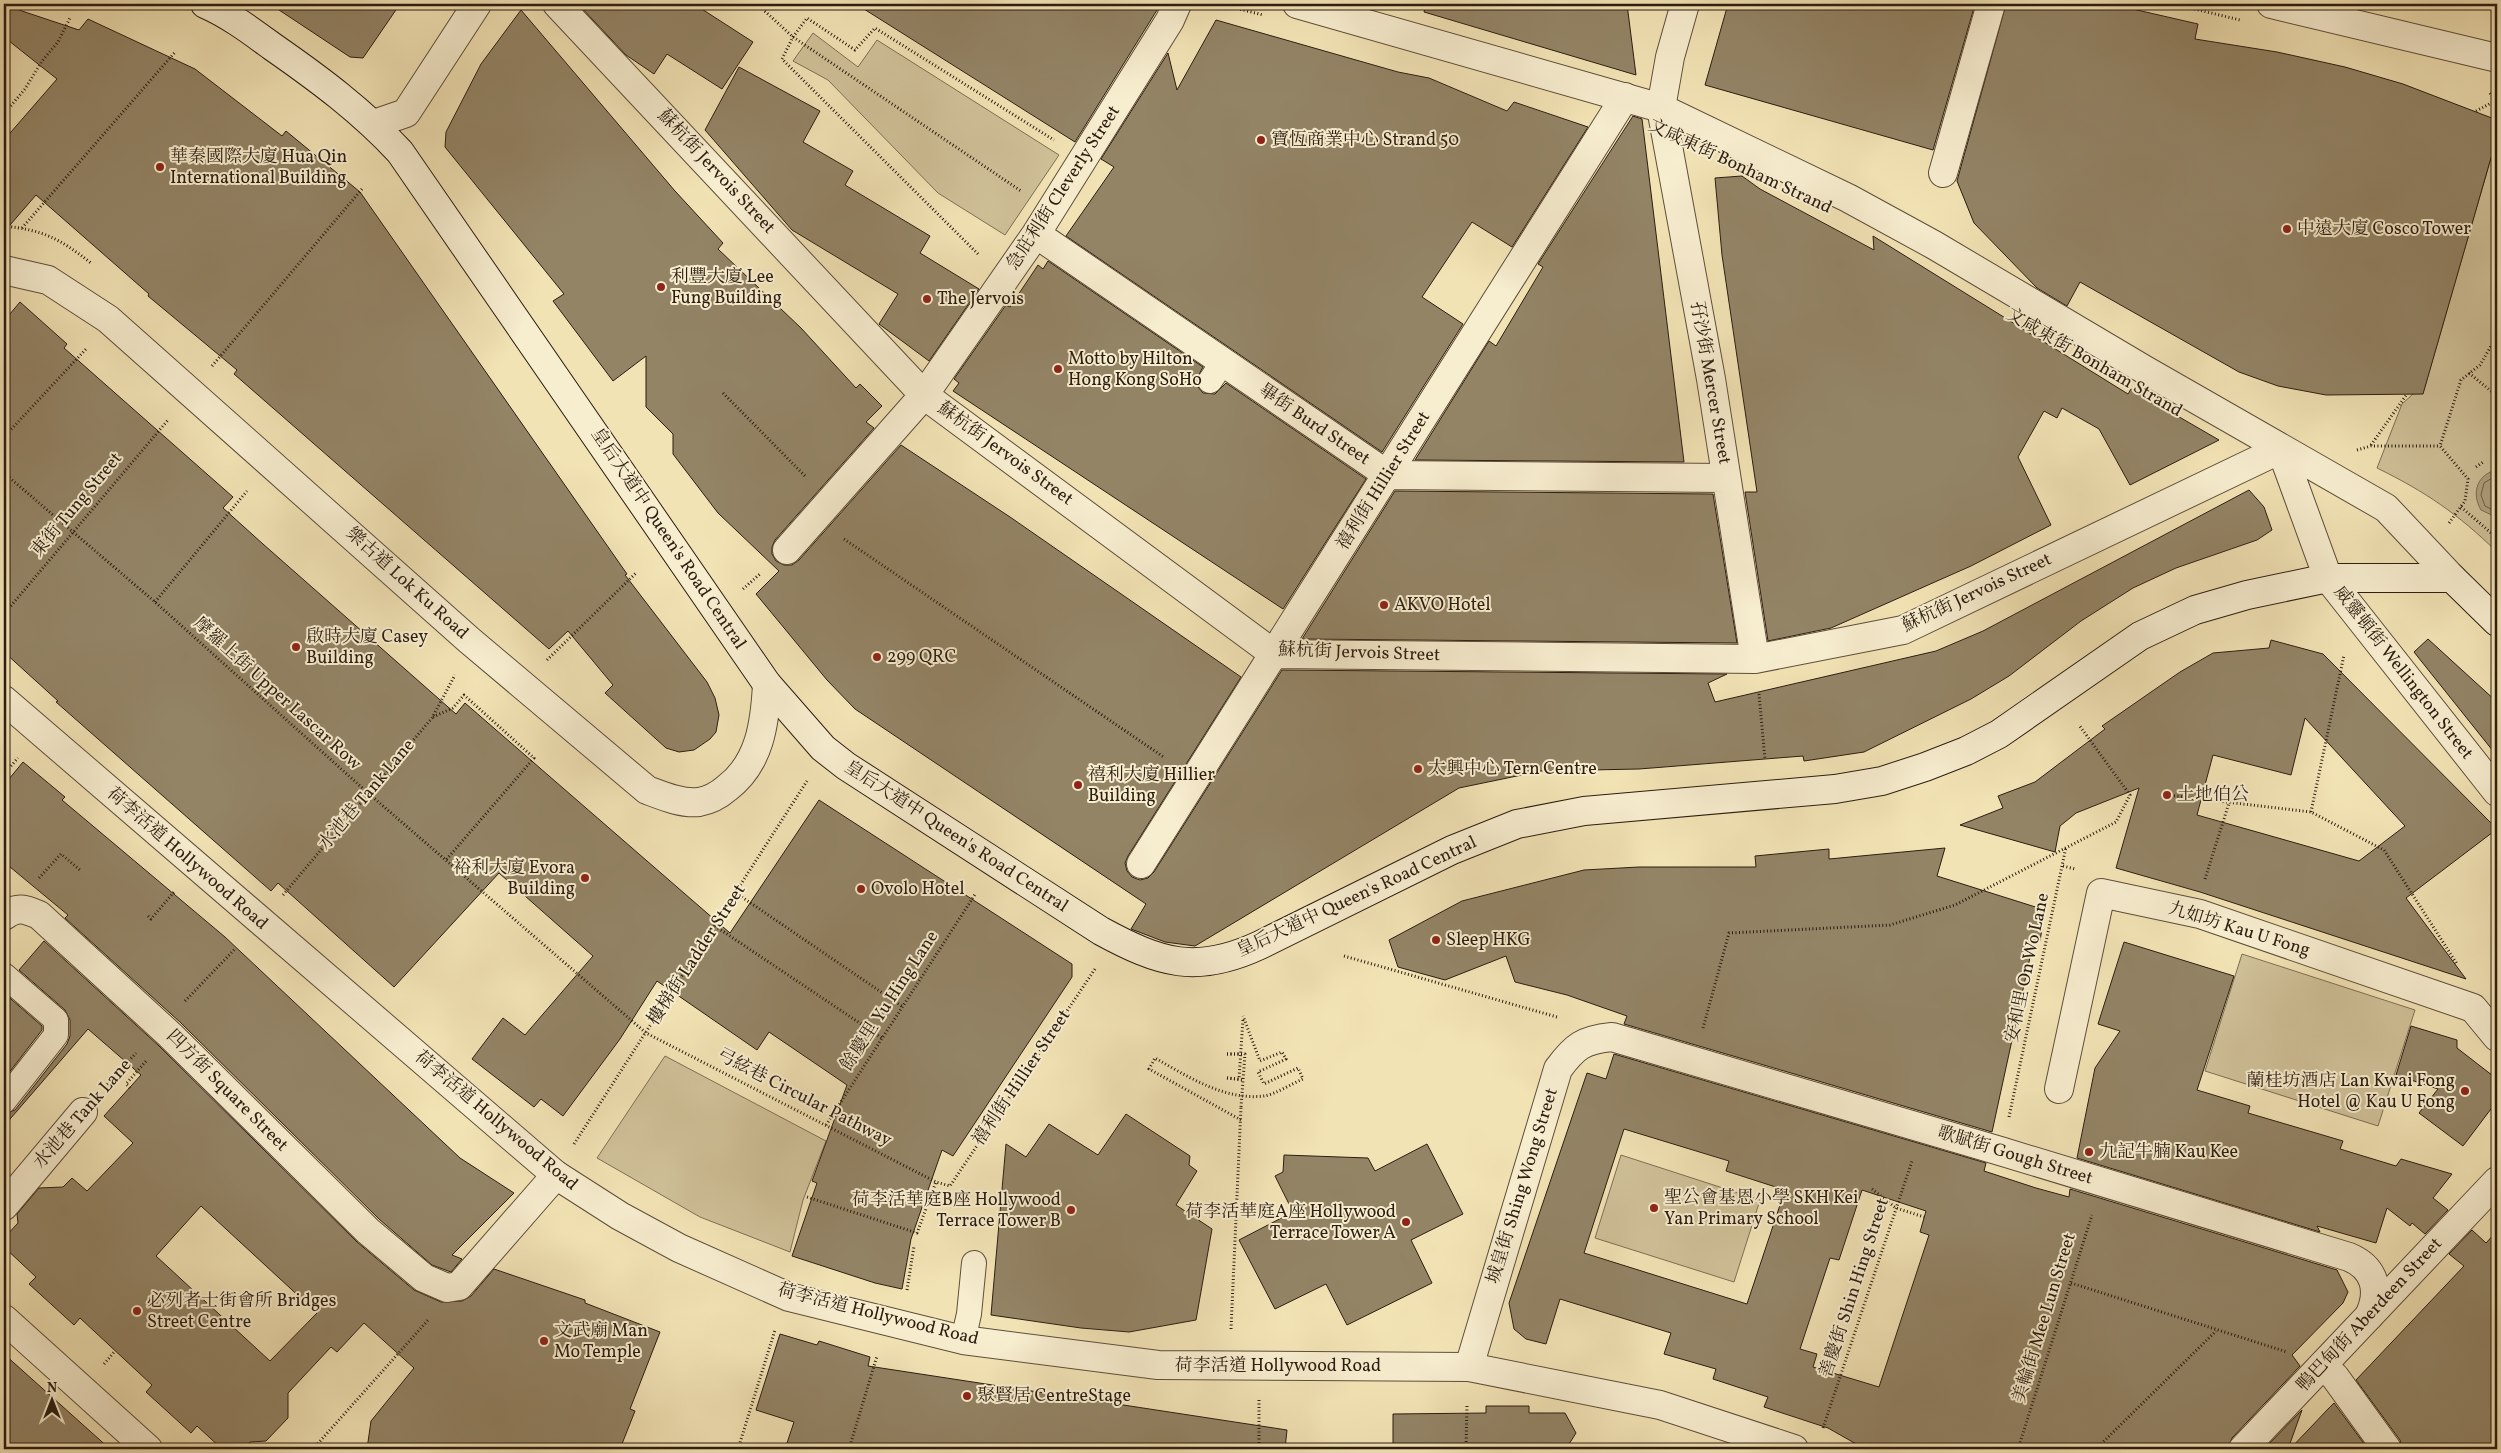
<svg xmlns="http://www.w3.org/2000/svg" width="2501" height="1453" viewBox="0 0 2501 1453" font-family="Vollkorn,'Noto Serif TC',serif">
  <rect width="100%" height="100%" fill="#f2e3b5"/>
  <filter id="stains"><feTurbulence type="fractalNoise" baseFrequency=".004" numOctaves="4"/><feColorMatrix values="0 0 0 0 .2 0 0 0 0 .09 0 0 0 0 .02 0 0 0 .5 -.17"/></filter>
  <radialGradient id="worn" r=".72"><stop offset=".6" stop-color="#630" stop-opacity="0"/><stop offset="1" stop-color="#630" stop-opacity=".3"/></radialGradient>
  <path fill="#d0c199" stroke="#7e6f55" d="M813,33L858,67L877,40L1059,155L1005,235L938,193L828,80L793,61Z
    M2497,137V552C2458,514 2426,492 2377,468L2402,404L2413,394L2423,393Z
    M2242,954L2415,1010L2378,1126L2205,1071Z
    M665,1056L826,1141L803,1200L790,1252L700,1217L597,1158Z
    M1621,1155L1760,1200L1734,1282L1595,1238Z"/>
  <path fill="#afa07d" stroke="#7b6c52" d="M2497,470V517H2496L2481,510C2471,493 2477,474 2497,470Z"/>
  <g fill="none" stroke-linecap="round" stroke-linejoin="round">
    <path stroke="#6e5e47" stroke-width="1" d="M2497,475L2484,483L2481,495L2485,506L2497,512"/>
  </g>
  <path fill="#938466" stroke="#2c1d11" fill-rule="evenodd" d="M270,4H400L363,58L350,57Z
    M578,4H694L753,42L722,89L667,54L654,74L626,55Z
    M856,4H1156L1157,10L1075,142Z
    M1426,4H1627L1636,75L1424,12Z
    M1728,4H1975L1933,150L1705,85Z
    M2006,4H2111L2198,24L2195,39L2277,52L2345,67L2403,84L2497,120V137L2423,394L2326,395L2278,386L2239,372L2080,282L2067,306L2037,288L1974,223L1957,181Z
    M4,5L79,30L88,19L195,69L282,136L286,131L360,192L627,574L625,575L707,682L715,698L719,715L716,732L710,739L694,750L679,752L666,748L605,693L613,685L568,631L549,649L234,374L237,370L148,296L149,294L36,195L4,232V140L57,79L4,37Z
    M521,10L675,191L723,243L718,249L801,328L856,388L860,384L882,406L866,422L874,428L775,540L772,547V554L776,561L784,565H792L799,560L901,445L1010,517L1241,677L1128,856L1125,863L1127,871L1132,877L1140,880L1148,878L1154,872L1282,670L1727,674L1708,683L1715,702L1936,651L1983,631L2249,490L2264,507L2272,530L2257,540L2176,568L2133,588L2081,621L2009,676L1971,699L1864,752L1804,761L1803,756L1639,769L1541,771L1459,788L1195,946L1165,942L1131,929L1146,904L855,709L827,680L756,594L779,571L718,513L673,454V434L646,407V356L613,381L553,301L564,294L445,147L446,132L481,64Z
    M1216,20L1398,72L1429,78L1507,111L1514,102L1588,127L1512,247L1472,222L1422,297L1463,324L1382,452L1066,236L1114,167L1101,159L1168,53L1177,90Z
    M739,67L820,111L803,142L853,171L845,185L930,236L920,253L979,289L929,361L879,324L898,294L792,230L705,130Z
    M1633,116L1642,119L1684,462L1415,460L1489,341L1496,346L1543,267L1538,264Z
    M1742,176L1760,189L1874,250L1873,236L2128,394L2131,389L2219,440L2130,485L2099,429L2062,408L2057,418L2044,411L2018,457L2051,525L1971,566L1831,628L1768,641L1745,492H1757L1722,255L1715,178Z
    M1048,261L1203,367L1196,380L1198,387L1203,393L1215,394L1226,383L1366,479L1283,609L953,391L959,383L954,379L1006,305L1010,307L1038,265L1043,269Z
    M20,302L67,344L64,348L233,497L223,508L263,544L456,714L465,703L730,933L819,800L1072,964V977L953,1156L942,1150L911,1239L902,1289L875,1283L792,1256L817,1183L812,1181L847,1085L769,1032L757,1050L657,981L620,1039L563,1116L541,1099L534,1107L472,1059L503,1018L525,1035L593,956L499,873L394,987L278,883L271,891L56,702L58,701L4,652V321Z
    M1395,491L1713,494L1737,643L1302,639Z
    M2428,639L2497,702V756L2414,652Z
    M2271,640L2323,654L2497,829L2406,898L2466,979L2200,892L2116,868L2139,788L2076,813L2060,826L2055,852L1960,825L2003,808L1998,796L2035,782L2105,729L2102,726L2180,672L2213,653L2269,648ZM2305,718L2405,826L2359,861L2197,815L2213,755L2291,775Z
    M23,762L65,797L62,800L225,937L460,1158L514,1193L452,1255L462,1259L451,1272L432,1265L379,1219L181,1023L65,918L68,915L4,862V785Z
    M1945,848L1937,876L2045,910L2040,941L2034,939L1992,1132L1624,1024L1627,1016L1567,995L1515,982L1506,956L1445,980L1398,967L1389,940L1462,901L1584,870L1639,867H1756L1755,856L1829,849V859Z
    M44,941L159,1046L357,1242L414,1290L441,1302L462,1301L471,1296L494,1269L585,1300V1303L660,1332L630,1409L635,1411L620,1449H367L371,1421L414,1368L364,1323L337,1352L331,1347L288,1393V1418L266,1441L250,1442L243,1449H222L197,1426L191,1433L146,1392L152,1385L80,1318L74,1325L29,1284L36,1277L4,1247V1238L18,1223L17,1214L39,1188L63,1187L72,1178L87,1191L133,1143L104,1116L141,1075L88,1029L4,1126V1114L15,1110L67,1044L70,1036V1020L65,1010L19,970ZM201,1206L317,1313L270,1361L156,1256Z
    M2124,942L2234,976L2197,1090L2250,1106L2248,1113L2343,1141L2340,1149L2396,1166L2401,1159L2452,1174L2433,1198L2448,1210L2425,1234L2412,1223L2410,1226L2387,1208L2376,1243L2317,1226L2320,1232L2077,1158L2095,1068L2120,1031L2098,1024Z
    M4,993L42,1026V1030L4,1079Z
    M2411,1026L2457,1040V1048L2497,1079V1101L2463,1146L2419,1113L2438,1089L2396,1075Z
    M1614,1054L1986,1163L1984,1171L2036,1188L2069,1197L2070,1189L2337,1270L2348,1292L2343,1303L2292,1355L2300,1366L2232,1438L2228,1449H1865L1828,1428L1764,1407L1768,1397L1713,1379L1716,1369L1664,1354L1671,1333L1560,1299L1546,1344L1526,1339L1514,1329L1509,1303L1587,1073L1606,1079ZM1624,1129L1729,1161L1726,1171L1785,1190L1747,1304L1584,1253ZM1862,1190L1926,1211L1920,1232L1929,1235L1879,1387L1813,1367L1817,1354L1800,1349L1830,1258L1839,1260Z
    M1126,1114L1190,1156L1189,1165L1197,1171L1176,1205L1212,1229L1196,1320L1129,1332L1081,1328L991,1315L1006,1144L1026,1157L1049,1124L1098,1155Z
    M1427,1144L1463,1214L1411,1240L1432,1283L1347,1325L1326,1284L1275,1309L1239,1240L1293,1212L1275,1176L1283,1172L1284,1155L1368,1158L1375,1171Z
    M2472,1230L2486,1243L2497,1231V1449H2402L2400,1440L2356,1380L2464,1266L2449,1254Z
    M780,1334L817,1345L819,1341L870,1357L868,1366L1287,1430L1285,1449H785L794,1422L756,1410Z
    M4,1354L110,1449H4Z
    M2334,1403L2368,1449H2290L2328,1409Z
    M1486,1406H1529V1413H1565L1576,1433L1566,1449H1393V1414L1486,1413Z
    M2302,1410L2288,1449H2264Z"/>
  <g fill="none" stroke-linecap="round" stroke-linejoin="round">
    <defs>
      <path id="service" d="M1210,381L1223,362
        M4,975L56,1020V1035L4,1101
        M963,1340L969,1314L974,1263"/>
      <path id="pedestrian" d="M1943,173L1991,4"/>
      <path id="minor" d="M557,4L924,395L1274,654L1755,659L1903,630L2281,449
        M2271,4L2497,58
        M1661,108L1711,379L1755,659
        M1036,234L1388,475L1726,478
        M4,270L48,280L108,319L469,640L647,790C663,796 682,804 699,802C710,800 719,795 727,788C760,763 765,723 767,684
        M787,550L924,395L1036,234L1170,20L1177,4
        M1141,864L1625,97
        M4,916C17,906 25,909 39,915L170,1035L368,1231L424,1278L447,1288L459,1286L556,1175
        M2059,1089L2101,893L2200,914L2473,1008L2497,1037
        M4,1206L83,1112
        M4,1319L148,1449
        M2323,1365L2335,1377L2387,1449
        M1469,1367L1558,1069C1575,1046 1583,1040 1612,1037L2000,1151L2349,1257C2375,1268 2381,1291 2369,1316"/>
      <path id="tertiary" d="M1297,4L1661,108L1848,198L1934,245L2145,370L2386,508L2452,578
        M1661,108L1670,57L1685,4
        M374,124L406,113L477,4
        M2281,449L2328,578L2497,792
        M4,700L556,1175L620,1216L679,1248L789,1297L963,1340L1158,1365L1469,1367L1660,1405L1794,1449
        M2243,1449L2497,1181"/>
      <path id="secondary" d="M205,4C230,15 251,31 273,47C319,79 362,111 400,152L767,684L823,748L846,766L1101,931C1160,963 1196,975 1260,945L1452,850L1517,824L1584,811L1835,789L1882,781L1925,767L1966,751L1999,734L2140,636L2195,610L2247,595L2328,578H2452L2497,622"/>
    </defs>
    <use href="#service" stroke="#5e4e3a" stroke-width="26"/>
    <use href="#pedestrian" stroke="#5e4e3a" stroke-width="30"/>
    <use href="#minor" stroke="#5e4e3a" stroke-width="30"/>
    <use href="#tertiary" stroke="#5e4e3a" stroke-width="30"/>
    <use href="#secondary" stroke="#2c1d11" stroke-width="30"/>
    <path stroke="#2c1d11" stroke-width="3" stroke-dasharray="1 2.5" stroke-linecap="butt" d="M757,4L793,37L1021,191
      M1220,4L1263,15
      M2174,4L2240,20
      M2490,93L2497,103
      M2476,111L2495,101
      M4,114L25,89L42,61L58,42L70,18
      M4,226C44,230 60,239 91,263
      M22,228L176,51
      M978,254L782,59L793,37L807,18L855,50L875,28L1054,140
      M212,366L362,189
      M2469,373L2497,396
      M723,393L805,476
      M2497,429V417
      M4,437L87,348
      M2371,445L2407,394
      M2357,450L2371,446H2440
      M2476,467L2483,462
      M4,473L155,602L368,793L646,1033L936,1182L950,1186L1095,969
      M2461,507L2497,538
      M2449,523L2465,501L2468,479L2440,446L2461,380L2480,365L2497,336
      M844,539L1165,758
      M743,589L761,573
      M155,602L247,491
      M4,614L168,420
      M547,660L637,572
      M1759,694L1765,760
      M433,717L453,708L464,695L534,758L446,860
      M4,774L18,758
      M2167,795L2311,812L2384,850L2457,964
      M2311,812L2344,655
      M2063,866L2075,869
      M39,878L61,854L80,870
      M2205,879L2229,803
      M736,893L903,1007
      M283,895L432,718L455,675
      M148,916L151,919L174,892
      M715,926L882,1038
      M1344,956L1557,1017
      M185,1001L236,948
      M1703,1028L1729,933L1890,925L1955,905L2116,822L2130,795L2079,725
      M1227,1054H1241
      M1227,1078L1239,1079L1243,1019
      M105,1087L136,1053
      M130,1088L126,1084L147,1060
      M2009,1117L2066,847
      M1241,1120L1149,1069L1155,1058C1187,1076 1225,1101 1264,1096C1276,1094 1291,1084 1303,1079L1298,1068L1264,1084L1258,1072L1286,1059L1282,1052L1260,1061L1243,1016
      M826,1125L976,893
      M574,1144L807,781
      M1872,1189L1896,1208L1924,1217
      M807,1197L917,1233L936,1182
      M2071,1283L2287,1352
      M907,1290L914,1246
      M1231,1329L1241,1107
      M104,1364L115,1351
      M1259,1400V1449
      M1823,1428L1912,1161
      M313,1449L429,1319
      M738,1449L775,1330
      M849,1449L877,1356
      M1466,1449L1467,1404
      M2018,1449L2092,1215
      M2096,1449L2216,1331"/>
    <use href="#service" stroke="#f7edcf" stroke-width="24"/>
    <use href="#pedestrian" stroke="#f7edcf" stroke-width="28"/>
    <use href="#minor" stroke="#f7edcf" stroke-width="28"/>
    <use href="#tertiary" stroke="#f7edcf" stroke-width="28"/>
    <use href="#secondary" stroke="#f7edcf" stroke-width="28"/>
    <path stroke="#2c1d11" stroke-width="3" stroke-dasharray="1 2.5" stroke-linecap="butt" d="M1227,1054H1245L1241,1107
      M1227,1078L1243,1080"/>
  </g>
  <g fill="#8f2418" stroke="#f7edcf" stroke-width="2">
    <circle cx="1261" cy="140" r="5"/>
    <circle cx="160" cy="167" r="5"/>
    <circle cx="2287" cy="229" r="5"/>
    <circle cx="661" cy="287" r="5"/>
    <circle cx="927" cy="299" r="5"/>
    <circle cx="1058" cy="369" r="5"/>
    <circle cx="1384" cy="605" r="5"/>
    <circle cx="296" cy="647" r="5"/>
    <circle cx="877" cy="657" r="5"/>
    <circle cx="1418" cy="769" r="5"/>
    <circle cx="1078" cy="785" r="5"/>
    <circle cx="2167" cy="795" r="5"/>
    <circle cx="585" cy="878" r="5"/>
    <circle cx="861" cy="889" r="5"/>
    <circle cx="1436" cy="940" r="5"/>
    <circle cx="2465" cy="1091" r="5"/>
    <circle cx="2089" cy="1152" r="5"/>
    <circle cx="1654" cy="1208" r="5"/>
    <circle cx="1071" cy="1210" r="5"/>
    <circle cx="1406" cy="1222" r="5"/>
    <circle cx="137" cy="1311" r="5"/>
    <circle cx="544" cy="1341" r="5"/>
    <circle cx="967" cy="1396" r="5"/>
  </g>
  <g text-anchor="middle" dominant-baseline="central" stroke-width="4" stroke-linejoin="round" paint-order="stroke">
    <g font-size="18" fill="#2c1d11" stroke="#f7edcf" text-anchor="start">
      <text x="1271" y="140">寶恆商業中心 Strand 50</text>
      <text x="170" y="157">華秦國際大廈 Hua Qin<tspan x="170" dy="21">International Building</tspan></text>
      <text x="2297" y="229">中遠大廈 Cosco Tower</text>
      <text x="671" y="277">利豐大廈 Lee<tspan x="671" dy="21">Fung Building</tspan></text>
      <text x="937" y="299">The Jervois</text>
      <text x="1068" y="359">Motto by Hilton<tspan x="1068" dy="21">Hong Kong SoHo</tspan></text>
      <text x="1394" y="605">AKVO Hotel</text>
      <text x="306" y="637">啟時大廈 Casey<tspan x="306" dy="21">Building</tspan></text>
      <text x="887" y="657">299 QRC</text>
      <text x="1428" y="769">太興中心 Tern Centre</text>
      <text x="1088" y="775">禧利大廈 Hillier<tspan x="1088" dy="21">Building</tspan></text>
      <text x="2177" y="795">土地伯公</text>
      <text x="575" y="868" text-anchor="end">裕利大廈 Evora<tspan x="575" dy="21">Building</tspan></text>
      <text x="871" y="889">Ovolo Hotel</text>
      <text x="1446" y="940">Sleep HKG</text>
      <text x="2455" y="1081" text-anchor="end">蘭桂坊酒店 Lan Kwai Fong<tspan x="2455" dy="21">Hotel @ Kau U Fong</tspan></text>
      <text x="2099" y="1152">九記牛腩 Kau Kee</text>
      <text x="1664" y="1198">聖公會基恩小學 SKH Kei<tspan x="1664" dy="21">Yan Primary School</tspan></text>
      <text x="1061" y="1200" text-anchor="end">荷李活華庭B座 Hollywood<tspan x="1061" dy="21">Terrace Tower B</tspan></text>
      <text x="1396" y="1212" text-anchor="end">荷李活華庭A座 Hollywood<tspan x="1396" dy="21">Terrace Tower A</tspan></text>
      <text x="147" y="1301">必列者士街會所 Bridges<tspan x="147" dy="21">Street Centre</tspan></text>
      <text x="554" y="1331">文武廟 Man<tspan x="554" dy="21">Mo Temple</tspan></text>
      <text x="977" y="1396">聚賢居 CentreStage</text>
    </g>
    <g font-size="18" fill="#2c1d11" stroke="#f7edcf">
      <text transform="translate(1740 167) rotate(25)">文咸東街 Bonham Strand</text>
      <text transform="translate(716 172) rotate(47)">蘇杭街 Jervois Street</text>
      <text transform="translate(1064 188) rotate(-57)">急庇利街 Cleverly Street</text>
      <text transform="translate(2094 363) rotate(30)">文咸東街 Bonham Strand</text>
      <text transform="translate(1710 383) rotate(80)">孖沙街 Mercer Street</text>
      <text transform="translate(1314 425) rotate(34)">畢街 Burd Street</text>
      <text transform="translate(1005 454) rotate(36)">蘇杭街 Jervois Street</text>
      <text transform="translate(1384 481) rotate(-58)">禧利街 Hillier Street</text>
      <text transform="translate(77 505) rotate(-50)">東街 Tung Street</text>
      <text transform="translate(668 539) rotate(56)">皇后大道中 Queen's Road Central</text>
      <text transform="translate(407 584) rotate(42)">樂古道 Lok Ku Road</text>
      <text transform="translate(1977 593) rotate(-25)">蘇杭街 Jervois Street</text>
      <text transform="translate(1359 653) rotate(2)">蘇杭街 Jervois Street</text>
      <text transform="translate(2403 673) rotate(52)">威靈頓街 Wellington Street</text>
      <text transform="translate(277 694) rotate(42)">摩羅上街 Upper Lascar Row</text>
      <text transform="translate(367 795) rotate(-50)">水池巷 Tank Lane</text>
      <text transform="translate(956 837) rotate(33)">皇后大道中 Queen's Road Central</text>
      <text transform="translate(187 859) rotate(41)">荷李活道 Hollywood Road</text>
      <text transform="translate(1357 897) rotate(-25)">皇后大道中 Queen's Road Central</text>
      <text transform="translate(2239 930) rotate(17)">九如坊 Kau U Fong</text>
      <text transform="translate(697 955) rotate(-57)">樓梯街 Ladder Street</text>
      <text transform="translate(2028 968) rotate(-78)">安和里 On Wo Lane</text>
      <text transform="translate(890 1001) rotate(-57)">餘慶里 Yu Hing Lane</text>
      <text transform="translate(1022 1078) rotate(-56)">禧利街 Hillier Street</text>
      <text transform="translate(227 1091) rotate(45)">四方街 Square Street</text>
      <text transform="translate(804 1098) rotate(27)">弓絃巷 Circular Pathway</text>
      <text transform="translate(83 1114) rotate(-49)">水池巷 Tank Lane</text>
      <text transform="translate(496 1121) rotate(40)">荷李活道 Hollywood Road</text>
      <text transform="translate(2015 1156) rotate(17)">歌賦街 Gough Street</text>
      <text transform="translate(1523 1186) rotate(-73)">城皇街 Shing Wong Street</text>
      <text transform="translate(1855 1288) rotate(-72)">善慶街 Shin Hing Street</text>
      <text transform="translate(878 1315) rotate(14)">荷李活道 Hollywood Road</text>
      <text transform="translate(2370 1315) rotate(-47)">鴨巴甸街 Aberdeen Street</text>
      <text transform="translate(2045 1318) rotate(-73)">美輪街 Mee Lun Street</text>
      <text x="1278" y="1366">荷李活道 Hollywood Road</text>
    </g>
  </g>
  <rect width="2501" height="1453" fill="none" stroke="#f2e3b5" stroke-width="20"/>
  <rect x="5" y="5" width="2491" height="1443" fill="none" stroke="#2c1d11" stroke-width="2.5"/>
  <rect x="10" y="10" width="2481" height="1433" fill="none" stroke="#2c1d11"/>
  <g transform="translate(52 1400)" stroke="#f7edcf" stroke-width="4" paint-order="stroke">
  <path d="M0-4L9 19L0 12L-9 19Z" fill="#2c1d11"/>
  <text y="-8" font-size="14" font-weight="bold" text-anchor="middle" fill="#2c1d11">N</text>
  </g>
  <rect width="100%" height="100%" filter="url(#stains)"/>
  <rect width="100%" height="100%" fill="url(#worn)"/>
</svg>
